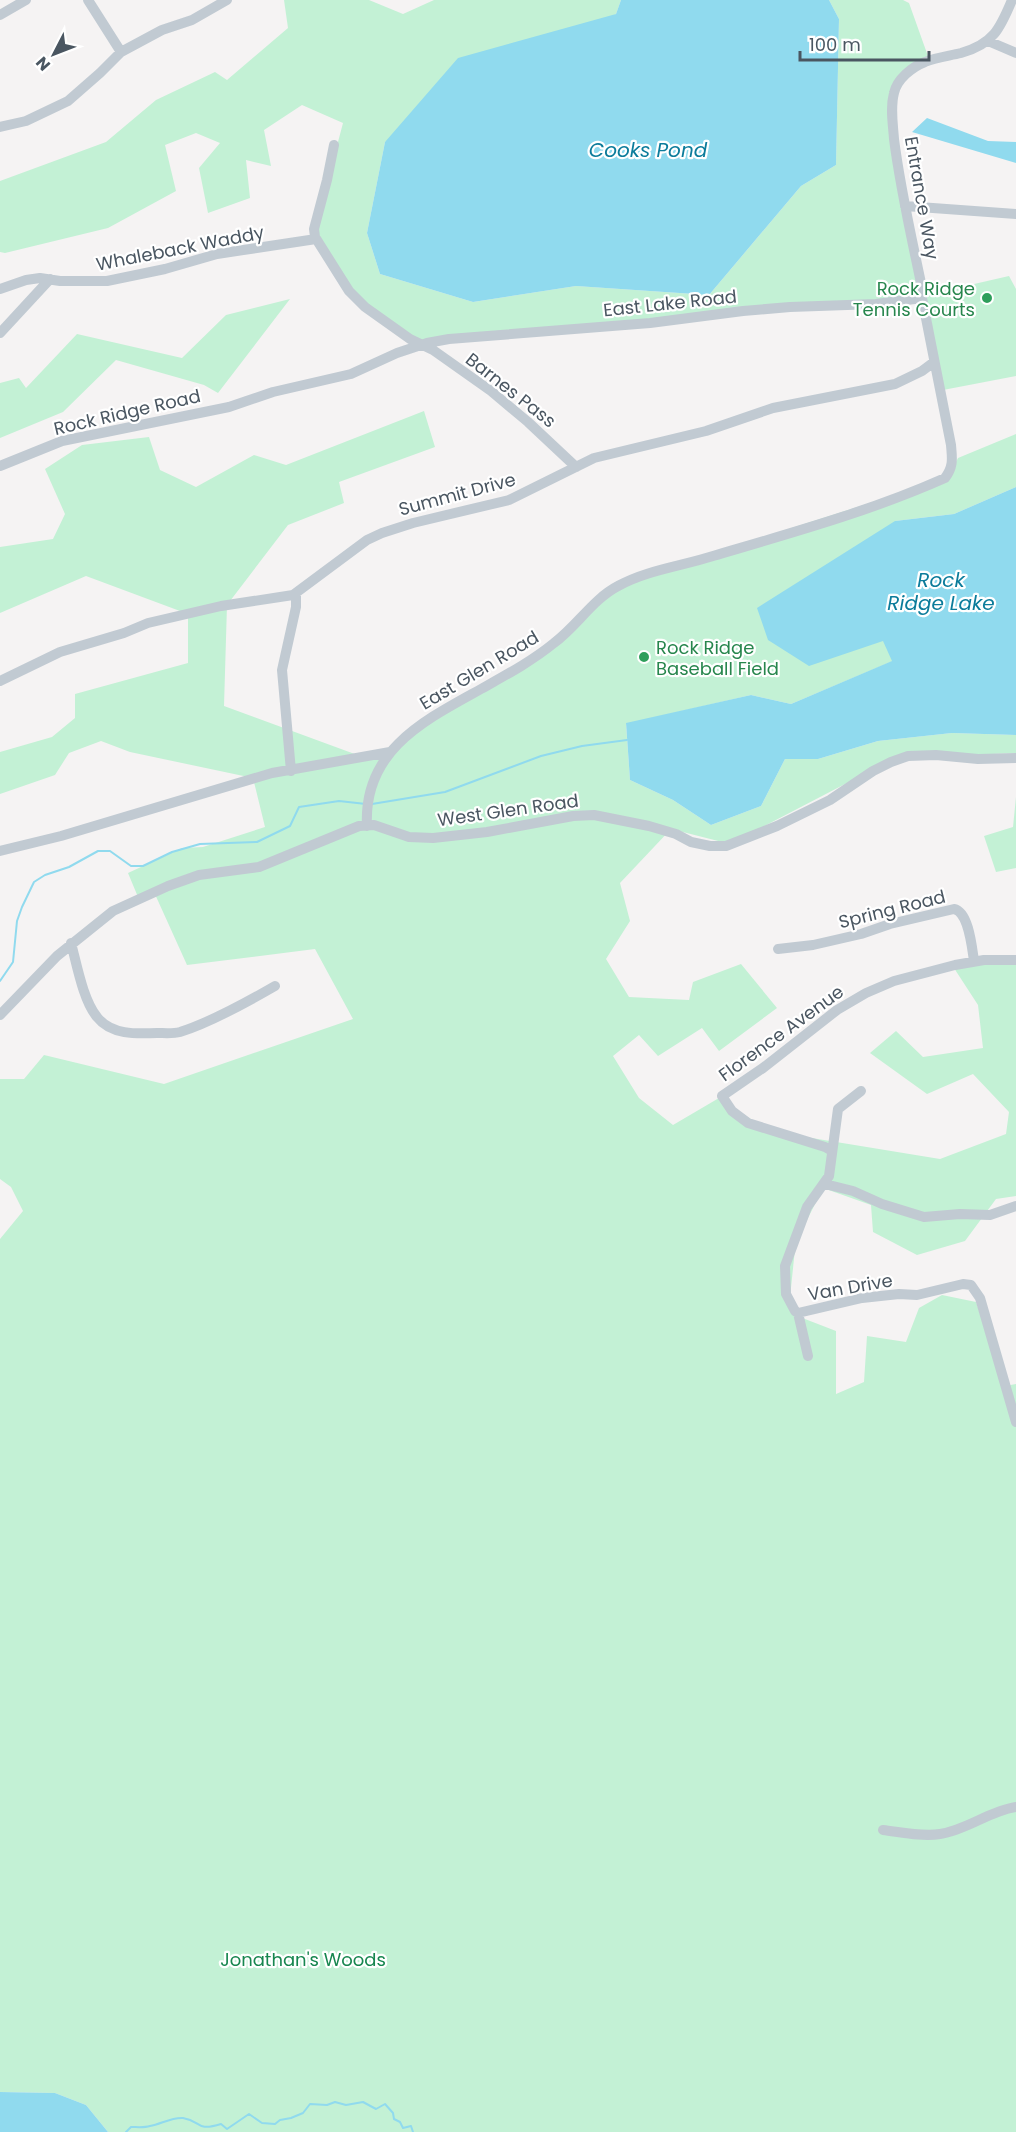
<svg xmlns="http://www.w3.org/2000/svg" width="1016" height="2132" viewBox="0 0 1016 2132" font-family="Poppins,sans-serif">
  <rect width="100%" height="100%" fill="#f5f3f3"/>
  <path fill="#c3f1d5" d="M284,0H369L403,14L434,0H621L616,14L385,142L367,233L380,274L473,302L576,286L709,295L801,186L836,165L839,19L829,0H903L909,3L929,59L906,72L890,111L926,295L1009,276L1016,289V376L943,390L925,296L417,341L351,296L314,233L343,123L302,105L264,130L271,166L246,160L250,198L208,213L199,168L220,143L196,133L165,145L176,191L108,228L5,253L0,252V181L106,142L156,100L215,72L227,80L288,28Z
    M290,299L218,393L204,385L116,360L63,412L0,438V383L19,378L26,388L77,334L182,358L226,315Z
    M424,411L435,447L339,482L344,503L288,525L227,605L224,706L371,760L450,703L542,652L617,584L948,478L958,458L1016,434V487L954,514L895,521L884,641L893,661L791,704L751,695L626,724L630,780L673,800L711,825L761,806L785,759H818L878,741L952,733L1016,735V753L895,758L730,844L671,829L620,883L630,921L606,959L629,997L689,1000L693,982L741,964L777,1008L719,1051L702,1028L658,1056L639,1035L613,1056L639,1098L673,1125L719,1098L769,1131L940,1159L1006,1134L1009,1112L973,1074L927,1094L870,1053L896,1031L923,1057L983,1048L978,1005L952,965L1016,960V1196L996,1199L965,1241L917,1255L873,1232L871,1205L823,1188L806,1222L795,1249L789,1307L792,1314L836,1331V1394L864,1382L867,1336L906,1342L919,1308L942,1295L976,1302L1005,1386L1016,1384V2132H108L86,2105L55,2093L0,2092V1239L23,1211L11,1187L0,1179V1079H24L44,1055L164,1084L353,1019L315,949L187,965L154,892L138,897L128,873L182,848L203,847L265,827L253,778L130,752L101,741L69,753L55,775L0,794V752L52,737L75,718V694L188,663V614L86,576L0,613V547L53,539L65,514L45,469L82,445L149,437L160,470L196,487L254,455L286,465Z
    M1016,797V868L996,872L984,836L1013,827Z"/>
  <path fill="#90daee" d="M621,0H829L839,19L836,165L801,186L709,295L576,286L473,302L380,274L367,233L385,142L458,58L616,14Z
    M927,118L988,141L1016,142V163L912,132Z
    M1016,487V735L952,733L878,741L818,759H785L761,806L711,825L673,800L630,780L626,723L751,695L791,704L892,661L883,641L809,666L768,640L757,608L895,521L954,514Z
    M0,2092L55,2093L86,2105L108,2132H0Z"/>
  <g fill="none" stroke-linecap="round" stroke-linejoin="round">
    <path stroke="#90daee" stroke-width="2" d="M372,804L445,792L541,756L582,746L627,740
      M0,981L13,962L17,921L22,907L34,882L45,875L69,867L98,851H110L131,866H143L172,852L200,844L257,842L290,826L299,807L339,801L366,804
      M126,2132L131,2127C137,2127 144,2128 150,2126C161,2124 172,2117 183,2118C202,2121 195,2132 221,2124L227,2129L249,2114L262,2123L275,2124L280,2120L291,2118L303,2113L310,2104L327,2105L335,2102L346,2105L363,2102L376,2109L385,2104L393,2113L394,2119L400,2122L403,2128L411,2126L413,2132"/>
    <path stroke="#c1cad2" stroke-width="10" d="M88,0L121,52
      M0,15L26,0
      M988,41L1016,53
      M0,127L26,121L68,101L100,73L121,52L162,30L192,20L227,0
      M334,145L327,180L314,229L315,237L349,291L365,307L410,339L433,350L491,391L528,422L576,467
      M905,206L1016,214
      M0,289L26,280L40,278L60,281H107L165,269L217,254L316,239
      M0,333L50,279
      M0,466L62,441L229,407L273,392L351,374L397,353L427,343L449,339L650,323L743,311L790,307L876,304L922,298
      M0,681L60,652L124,633L148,623L221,606L293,595L367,540L382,533L413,523L509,500L594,458L706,431L773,408L895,384L922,371L934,362
      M291,771L282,670L296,607V593
      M367,826C363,750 425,720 481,689C506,675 532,661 554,643C577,626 593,599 618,586C647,570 682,566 713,556C791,533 871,511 945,478C954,466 952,458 951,445L922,298L921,283C911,235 900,187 894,139C893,124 890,108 894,93C897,79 912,67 925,62C937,57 949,56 961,53C993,44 1000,29 1012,0
      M0,851L61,836L272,773L390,752
      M71,943C77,965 83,1000 97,1017C111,1035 136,1034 157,1033C164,1033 173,1034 180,1032C209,1023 249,1001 275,986
      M778,949L813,945L861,934L890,924L954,909C969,912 972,948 974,961
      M0,1015L57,956L113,911L168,886L199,875L259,867L359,826L374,825L409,837L433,838L487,832L573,816L594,815L649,826L676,834L691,842L710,846H726L777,826L830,800L873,771L891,762L908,756L936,755L978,759L1016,758
      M861,1091L838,1109L829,1176L807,1207L785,1266L786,1294L795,1311L798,1313L862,1298L899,1294L917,1295L963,1284L971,1285L980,1298L1016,1422
      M832,1151L825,1147L748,1123L732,1111L722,1096L763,1068L837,1010L866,993L894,981L955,965L984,960H1016
      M825,1184L853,1191L882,1204L924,1217L960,1214L990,1215L1016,1206
      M798,1313L808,1356
      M883,1830C900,1832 922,1837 940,1834C967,1830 989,1811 1016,1807"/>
  </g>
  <g fill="#2e9e5b" stroke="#fff" stroke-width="2">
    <circle cx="987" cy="298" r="6"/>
    <circle cx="644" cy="657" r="6"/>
  </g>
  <g text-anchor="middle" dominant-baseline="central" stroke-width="4.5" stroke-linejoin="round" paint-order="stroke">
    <g font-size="18" fill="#4a5661" stroke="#fff">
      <text transform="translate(922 198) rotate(80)">Entrance Way</text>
      <text transform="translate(180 248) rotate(-11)">Whaleback Waddy</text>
      <text transform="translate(670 303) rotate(-6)">East Lake Road</text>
      <text transform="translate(511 390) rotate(38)">Barnes Pass</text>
      <text transform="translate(127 412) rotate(-13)">Rock Ridge Road</text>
      <text transform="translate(457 494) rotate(-15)">Summit Drive</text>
      <text transform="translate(479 670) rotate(-31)">East Glen Road</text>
      <text transform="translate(508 810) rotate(-8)">West Glen Road</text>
      <text transform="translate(892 909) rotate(-14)">Spring Road</text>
      <text transform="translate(781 1033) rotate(-36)">Florence Avenue</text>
      <text transform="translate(850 1287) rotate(-10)">Van Drive</text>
    </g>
    <g font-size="18" fill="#27864d" stroke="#fff" text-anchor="end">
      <text x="975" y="288">Rock Ridge<tspan x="975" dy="21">Tennis Courts</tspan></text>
      <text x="656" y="647" text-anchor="start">Rock Ridge<tspan x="656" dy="21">Baseball Field</tspan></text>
    </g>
    <g font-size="18" fill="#17864f" stroke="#fff">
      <text x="303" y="1959">Jonathan's Woods</text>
    </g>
    <g font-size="20" font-style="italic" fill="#0c7c9b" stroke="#fff">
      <text x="648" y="150">Cooks Pond</text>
      <text x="941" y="580">Rock<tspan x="941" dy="23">Ridge Lake</tspan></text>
    </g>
  </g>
  <g transform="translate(54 54) rotate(228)" stroke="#ffffff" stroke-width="4.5" paint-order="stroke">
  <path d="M0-4.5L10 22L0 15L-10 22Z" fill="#4a5661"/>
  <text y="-9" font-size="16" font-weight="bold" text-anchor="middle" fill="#4a5661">N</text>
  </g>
  <path d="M800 51v9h129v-9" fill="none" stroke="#4a5661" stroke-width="3"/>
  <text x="809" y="51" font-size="18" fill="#4a5661" stroke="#ffffff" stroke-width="4.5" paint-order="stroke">100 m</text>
</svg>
